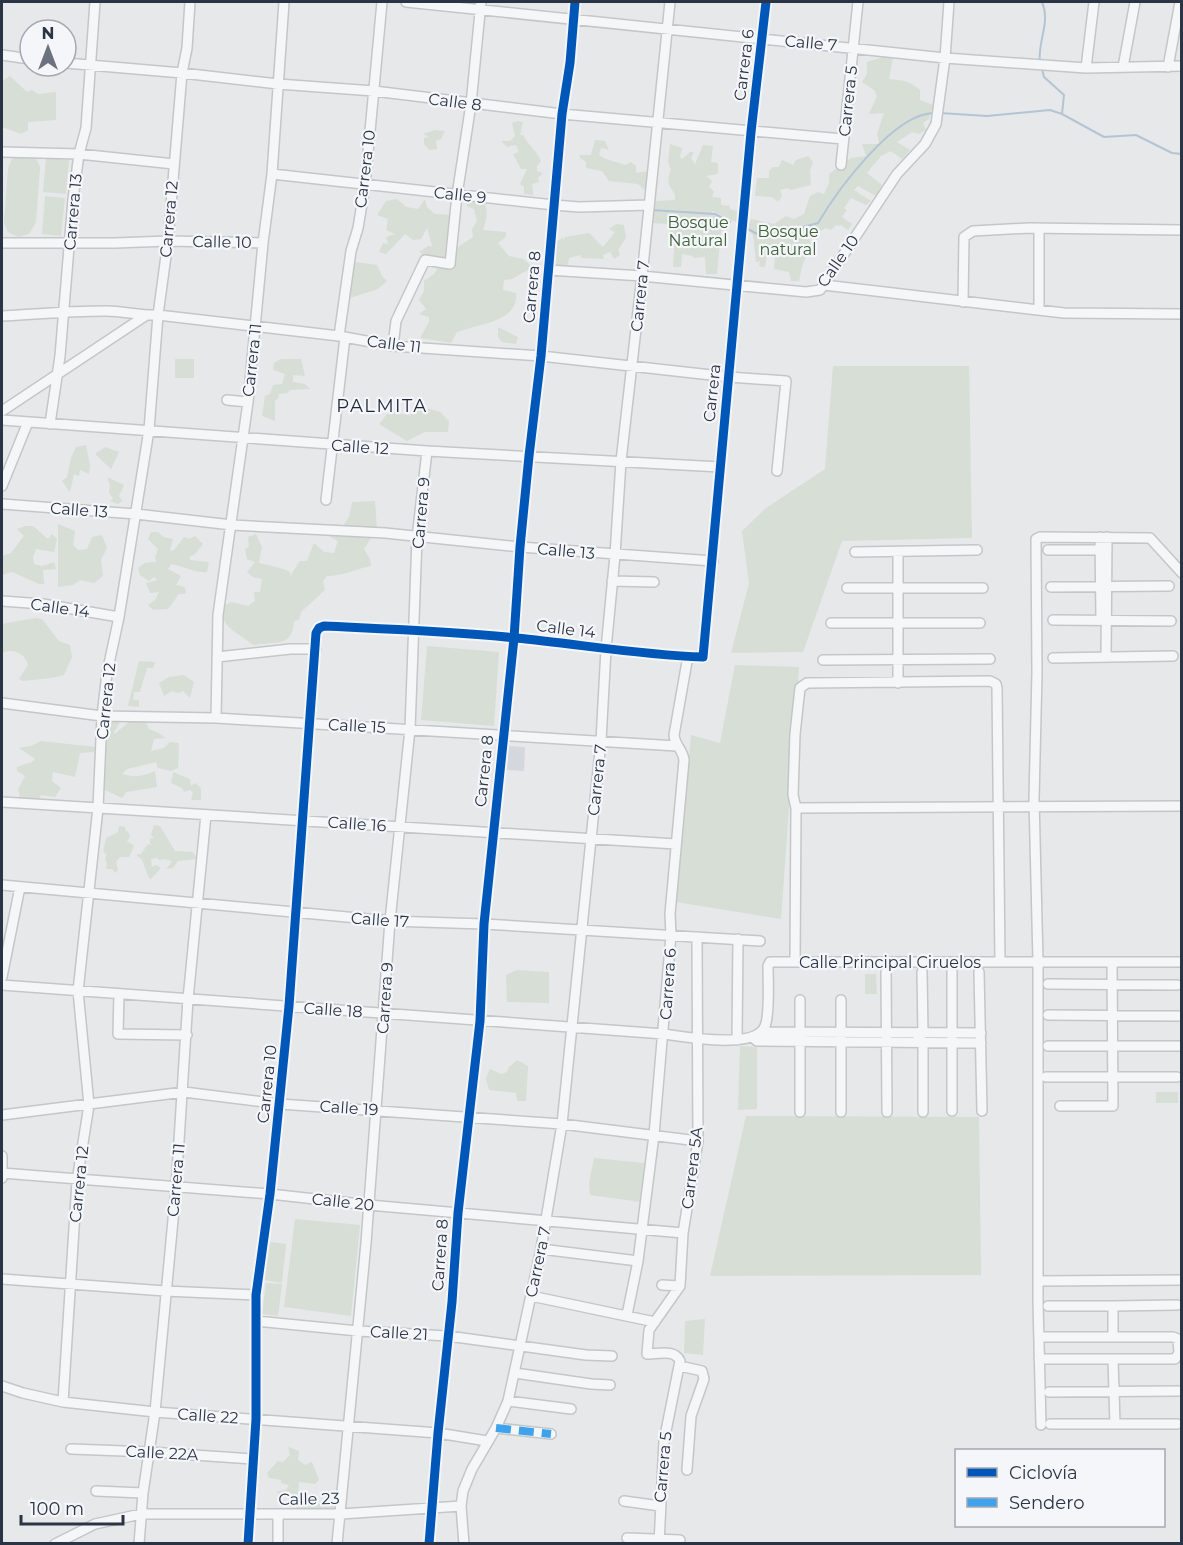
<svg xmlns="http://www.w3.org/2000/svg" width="1183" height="1545" viewBox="0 0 1183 1545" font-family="Montserrat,sans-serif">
  <rect width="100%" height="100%" fill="#e6e8ea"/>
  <path fill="#d4d7dd" d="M507,746L525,747L524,771L506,770Z"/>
  <path fill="#d6ded6" d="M886,56L893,57L889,79C901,80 911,81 920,90V100L933,105L929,119L923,123L926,130L919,134L912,132L897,142L910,150L902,159L891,151L881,156L867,173L882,185L876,196L858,186L854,190L871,201L866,205L851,198L844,208L847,210L842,217L852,224L848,230L841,225L839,226L836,225L831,230L826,228L809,237L811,245L802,266L799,281H791L789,272L774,269L775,256L767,255L765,267H761L759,265L760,261L756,262L753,235L747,228L751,219L774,224L786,216L794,219L804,214L810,196L818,192L824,194L829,183V174L851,158L866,156L862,144H879L877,134L884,113L869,114L877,96L874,90L862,82L867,74V62Z
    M10,76L27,92L32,90L38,94L56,92V120L28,122V130L21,134L2,127V81Z
    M518,121L523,122L520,135H523C528,145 538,152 541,161L537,166V171L543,173L538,178L539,182L532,184L533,195L524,194V187L520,184L527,169H521L513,154L519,152L516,145L507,147L501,141H510L515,136L512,123Z
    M435,130L445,131L441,139L436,141L437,149L429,150L424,144V138L429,137L423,134Z
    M595,140L605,141L609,150L601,148L599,155C607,161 615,161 625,165L631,162L636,166V173L649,171L646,191L638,184L609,181L602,171L586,168V162L580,158L579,155H591Z
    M670,144L682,148L680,157L682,159L690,152H694L691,158L695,164L703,145L713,146L711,162L718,163V174L706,176L712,181L709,187L714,191L712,197L721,198V205L730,206V209L740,212L738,223L712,211V214L730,223L729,229L721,231L717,274H706L705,257L694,258L692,256L682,254L681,267H673L675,234L669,231V224L651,223L653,205L656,201L675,200V194C668,186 666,179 671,170L668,162Z
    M15,156H32L37,160L40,167L36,222L29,234L18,237L8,232L4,223L8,169L11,160Z
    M808,156L813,162L810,171L811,185L791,190L787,188L780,190L782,196L778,202L772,197L755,196L757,178H769V171L773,167H779L782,160L793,165L796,160Z
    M46,158L69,160L66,194L43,192Z
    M45,196L65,198L61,236L42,234Z
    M397,199L406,207L418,209L425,199L427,207L435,214L454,215V240L458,247L473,237L472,229L477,221L474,209L467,206L465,199L482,201C490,209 486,220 483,230L506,232V237L498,243L509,256L523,259L533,267L512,279L504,280L503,290L516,293C519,322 478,324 457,332L451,343L420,338L429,322V317L419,314L426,309L419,300L424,291V281L434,274L440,265L419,252L428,246H432L427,228L421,239L413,240L405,234L386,254L379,252L383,243L388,244L386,237L395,234L386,230L388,219L377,215L386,201Z
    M616,224L624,225L626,238L618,250L620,255L614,259L610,252L603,255L604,259L582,258L580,255L569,258L568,264L561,269L549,268L552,242L560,240L562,237L563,240L565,237L589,233L603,247L615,232L609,229Z
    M355,262L377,265L382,276L387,281L378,289L350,298L353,263Z
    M498,327L518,337L516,344L502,342L498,337Z
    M175,359H194V378H175Z
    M281,359H301L305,376L293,375V382L305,384L310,389L290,390L287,393L279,394L278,399L275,401V421L262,416L265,396L270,394L273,385L282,384L285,374L273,370L274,363Z
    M833,366H969L972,538L842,541L803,652L731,653L749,583L742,531L766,508L825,469Z
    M420,406L440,412L449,421L448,432H425L407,441L379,424L389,412L410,415Z
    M86,445L90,465L89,474L80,470L79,476L74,474L70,492L62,481L67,477L71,458L76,447Z
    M105,447L119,452L111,469L95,454Z
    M107,477L124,485L119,496L122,501L118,504L110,501L113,498L109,493L110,485Z
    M375,501L377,529L364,549L370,559L371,566C356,569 342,576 327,576L323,581L325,590L301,612L299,620L294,621C293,649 272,641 253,645C239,633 218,627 223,606L231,602L248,606L255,601L254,592H260L262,579L253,577L247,572L255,562L247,559L245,550L249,546L248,537L256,534L262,547L259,563C267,565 284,568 290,572V576L300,561H307L314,543L324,552L334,553L338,541L323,533L340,531L349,517L352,502Z
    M58,524L75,531L73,545L78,550L87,549L92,537L102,535L107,548L101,560L103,576L94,583L80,580L73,585L58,587Z
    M25,526H33L48,539L52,534L57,539L54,552L36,549L33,557L34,564L42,566L54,562L56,569L43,570L44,584H39L12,572L2,575V556L11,553L24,536L17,529Z
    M151,532H158L163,537L173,539L170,551L174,550L184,537L189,539L195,536L203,544L194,555L190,556V560L209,562L207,572C197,574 184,566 171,564L168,569L181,576L176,585L185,587L186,594H179L168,609L153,610L148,605L155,600L159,592L150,593L146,583L158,580L154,577L149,581L140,575L138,568L145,563L156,562L155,557L158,549L148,539Z
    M35,618L42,619L59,641L70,645L72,657L64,675L51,678L23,681L19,679L28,665C25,653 13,648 2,653V624Z
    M427,646L499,652L494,726L421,720Z
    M139,661L155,662L153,668H147L140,692H134L133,700H139V707L128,706Z
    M735,665L799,667L781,919L676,902L691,735L720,743Z
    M184,675L194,682L190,698L183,691L179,693L172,691L164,696L159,683L169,677Z
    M133,712L142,713L149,729L159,733L165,738L154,739L151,751L164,748L170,742L179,743L178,768L171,771L158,768L156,762L127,769L122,774C134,778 144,776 155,771L157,787L126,792L122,798L103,789L104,720L122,719L114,732L115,734L131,720Z
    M41,741L95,747L94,752L80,753L75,777L53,772L52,781L61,788L55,797L40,795L41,797L32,802L17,801L20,795L18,790L25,776L17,771V767L32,762L35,759L19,748L31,746Z
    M173,772L190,779L191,786L195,783L201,788V800H191L193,792L190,790L184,792L182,788L171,783Z
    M154,825L160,826L175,851L193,852L197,859L178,861L173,868L166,869L172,862L169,860L162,859L160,861L157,858L151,859L152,867L156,865L161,868L151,879L149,878L142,860L137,856V854H141L148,844L152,845L150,843V839L154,838L151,835Z
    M119,826L125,827L126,832L128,831L130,837L127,841L134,846L129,857H120L116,862L118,870L115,873L112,869H106L107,864L105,858L107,855L103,852L106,838L118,832Z
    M517,970L549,972V1003L507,1002L506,975Z
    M865,974H876L877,994H865Z
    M740,1046L757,1047V1109L738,1110Z
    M517,1060L528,1066L526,1101H517L516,1093L489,1090L486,1078L490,1069L501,1074L507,1072L509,1067Z
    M1156,1092H1178V1103H1156Z
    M746,1116L979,1117L981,1275L710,1276Z
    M594,1158L644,1163L641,1202L590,1195L589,1183Z
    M295,1219L360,1225L351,1316L284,1307Z
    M269,1242L286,1244L282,1283L264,1280Z
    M266,1283L282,1284L278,1316L262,1314Z
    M705,1319L703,1355L684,1353L685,1321Z
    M288,1447L299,1451L298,1460L305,1465L312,1462L319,1480L315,1484L299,1482L298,1495L289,1493L280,1496L277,1492L287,1489L289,1485L281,1483V1480L269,1478L267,1473L278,1461L283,1462L290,1455Z
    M300,1495L318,1496L316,1501L319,1504H330L331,1499H335L334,1510L303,1512L296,1508L301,1499Z"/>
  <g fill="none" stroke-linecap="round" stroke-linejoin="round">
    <path stroke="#b4c4d5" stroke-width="2" d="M1040,63C1037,42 1051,23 1042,2
      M1042,69L1044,77L1064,95L1062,114
      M940,113L987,116L1050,110L1062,114L1104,137L1136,135L1172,153L1182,154
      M651,210L715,214L730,222
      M746,228L763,237H767L818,223C837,191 894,112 935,113"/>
    <defs>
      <path id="minor" d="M406,2L945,58L1086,68L1182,66
        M2,55L30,59
        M66,63L182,73L278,84L374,91L562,114L843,139
        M1123,67L1135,2
        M1168,67L1180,2
        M1086,68L1094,2
        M2,152L79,154L174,164
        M841,165L858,2
        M272,174L554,205L579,207L649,205
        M2,243H115L168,241L263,243
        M548,270L642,276L806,292L820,290L897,174L925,144L936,124L945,58L949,2
        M824,285L1064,313L1182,314
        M963,302L964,237L973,231L1029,228L1182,230
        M1039,310V228
        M2,316C36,314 71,311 106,311C124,311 141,316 158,315L339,336L393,346L541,356L729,377L786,381L777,471
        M339,336L351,251L358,228L365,185L382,2
        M393,346L396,321L425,260L450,264L457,195L471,104L481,2
        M227,400L248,402
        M2,411L145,316
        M2,420L427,451L720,467
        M50,424L60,356L73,199L79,154L86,128L95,2
        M2,486L28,422
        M326,500L345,337
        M2,504L136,514L232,525L385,533L520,547L713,561
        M1100,537L1101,619
        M1048,550H1106
        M855,552L977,550
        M612,581L654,582
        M1051,587L1169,586
        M847,588H983
        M2,601L43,604L119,617
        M1053,620L1171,621
        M831,623H980
        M217,657L290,649H316
        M1106,657L1107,537
        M1053,658L1173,656
        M823,660L990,659
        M898,683V552
        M2,703L102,716L216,718L677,746
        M216,718L218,615L248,402L263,243L272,174L284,2
        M2,802L676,844
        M796,808L1182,806
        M2,885L390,921L484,924L760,941
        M795,962L796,808L793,795L795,734L800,688L807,683L990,681L996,684L997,688L1000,962
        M886,972L887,1112
        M922,972L923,1033L918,1038L923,1043V1112
        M952,972V1111
        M979,972L982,1111
        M2,977L20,887
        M1048,984L1177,985
        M2,985L664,1034C685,1037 756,1050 765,1026C770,1015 768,980 768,966L770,962H1182
        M119,994L118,1034L187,1035
        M841,1000V1112
        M1048,1015L1178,1016
        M761,1032L981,1033
        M752,1037L757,1041L981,1043
        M737,1040L738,939
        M1048,1046H1180
        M1046,1077H1177
        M1060,1106H1113L1112,962
        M800,1112V1000
        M2,1115L184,1092L280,1104L562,1124L698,1141
        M2,1156V1178
        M2,1173L270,1194L369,1205L683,1233
        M541,1249L638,1261
        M2,1279L165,1291L256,1295
        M1038,1281L1182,1280
        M662,1285L680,1286
        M531,1296L655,1322
        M1048,1306H1113V1337
        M1113,1306L1177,1305
        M627,1315L638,1261L654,1135L671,935L670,914L684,760C683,750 675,746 674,735L688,656
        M256,1321L358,1331L448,1336L586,1355L612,1356
        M1039,1337H1173L1178,1339L1179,1353L1175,1359H1039
        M680,1366L702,1371L704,1379L691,1416L687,1470
        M515,1373L591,1384L610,1385
        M2,1386L23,1393L63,1402L155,1412L438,1433L487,1441
        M1049,1392L1178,1391
        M508,1401L571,1409
        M63,1402L77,1181L89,1105L78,991L98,808L102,716L107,673L119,617L149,430L158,315L168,241L182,73L187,48L190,2
        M1050,1424H1115L1113,1359
        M1115,1424H1177
        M1041,1425L1038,1302V962L1034,799L1037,673L1036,539L1040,537L1150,538L1182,573
        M496,1428L551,1434
        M71,1449L150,1452L253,1459
        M96,1491L143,1493
        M624,1501L660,1506
        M627,1538L680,1540
        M55,1544L95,1524L141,1514H341L461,1506
        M139,1544L143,1493L155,1412L176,1188L188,999L206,815
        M248,1544L256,1419V1295L270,1194L289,1006L316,633L319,628L324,626C388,629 452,631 516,638C578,644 640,655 703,657L751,132L766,2
        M278,1544V1515
        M337,1544L366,1243L390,921L410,729L417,538L427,451
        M429,1544L438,1433L452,1302L458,1213L480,1021L484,924L514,638L520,547L529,456L541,356L562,114L570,63L575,2
        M464,1544L461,1506L463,1491L472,1469L496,1428L508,1401L541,1249L562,1124L601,741L606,649L615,555L621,461L642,276L670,2
        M659,1544L664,1441L680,1361C675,1349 658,1354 647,1354L649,1330L680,1286L683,1233L698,1141L697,937"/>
    </defs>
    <use href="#minor" stroke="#c4c6c8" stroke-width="12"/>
    <use href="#minor" stroke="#f5f6f7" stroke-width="9"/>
    <path stroke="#3ea3ec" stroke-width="8" stroke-dasharray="15 8" stroke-linecap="butt" d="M496,1428L551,1434"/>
    <defs>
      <path id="cycleway" d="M248,1544L256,1419V1295L270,1194L289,1006L316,633L319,628L324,626C388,629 452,631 516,638C578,644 640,655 703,657L751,132L766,2
        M429,1544L438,1433L452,1302L458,1213L480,1021L484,924L514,638L520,547L529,456L541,356L562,114L570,63L575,2"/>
    </defs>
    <use href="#cycleway" stroke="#f4f6f9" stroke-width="13"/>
    <use href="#cycleway" stroke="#0057b8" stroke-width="9"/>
  </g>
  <g text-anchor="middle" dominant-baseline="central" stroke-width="4.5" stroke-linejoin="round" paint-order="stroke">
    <g font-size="16" fill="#2b3445" stroke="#f4f6f9">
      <text transform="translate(811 43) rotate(5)">Calle 7</text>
      <text transform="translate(744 65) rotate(-83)">Carrera 6</text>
      <text transform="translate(848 101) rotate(-84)">Carrera 5</text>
      <text transform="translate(455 102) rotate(7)">Calle 8</text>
      <text transform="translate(365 169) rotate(-83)">Carrera 10</text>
      <text transform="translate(460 195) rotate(6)">Calle 9</text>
      <text transform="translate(73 212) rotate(-85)">Carrera 13</text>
      <text transform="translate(169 219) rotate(-85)">Carrera 12</text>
      <text transform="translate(222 242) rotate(1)">Calle 10</text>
      <text transform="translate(838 261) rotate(-55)">Calle 10</text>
      <text transform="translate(532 287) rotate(-85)">Carrera 8</text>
      <text transform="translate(640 296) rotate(-84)">Carrera 7</text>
      <text transform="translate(394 344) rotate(7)">Calle 11</text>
      <text transform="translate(252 360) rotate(-84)">Carrera 11</text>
      <text transform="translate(712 393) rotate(-84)">Carrera</text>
      <text transform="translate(360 447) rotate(4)">Calle 12</text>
      <text transform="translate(79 510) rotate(4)">Calle 13</text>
      <text transform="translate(421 513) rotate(-85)">Carrera 9</text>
      <text transform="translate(566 551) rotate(5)">Calle 13</text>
      <text transform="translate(60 608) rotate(8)">Calle 14</text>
      <text transform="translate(566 629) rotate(7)">Calle 14</text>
      <text transform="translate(106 701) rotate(-84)">Carrera 12</text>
      <text transform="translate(357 726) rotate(3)">Calle 15</text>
      <text transform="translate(484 771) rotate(-84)">Carrera 8</text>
      <text transform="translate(597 780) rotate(-84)">Carrera 7</text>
      <text transform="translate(357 824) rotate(4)">Calle 16</text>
      <text transform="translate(380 920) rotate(4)">Calle 17</text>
      <text x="890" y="962">Calle Principal Ciruelos</text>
      <text transform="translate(668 984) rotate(-86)">Carrera 6</text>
      <text transform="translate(385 998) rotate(-86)">Carrera 9</text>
      <text transform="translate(333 1010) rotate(4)">Calle 18</text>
      <text transform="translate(267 1084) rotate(-84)">Carrera 10</text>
      <text transform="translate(349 1108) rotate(4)">Calle 19</text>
      <text transform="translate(692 1168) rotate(-83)">Carrera 5A</text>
      <text transform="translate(176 1180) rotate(-85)">Carrera 11</text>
      <text transform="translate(79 1184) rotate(-84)">Carrera 12</text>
      <text transform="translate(343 1202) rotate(6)">Calle 20</text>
      <text transform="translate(440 1255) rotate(-86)">Carrera 8</text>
      <text transform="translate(538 1262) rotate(-78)">Carrera 7</text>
      <text transform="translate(399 1333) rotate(3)">Calle 21</text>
      <text transform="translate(208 1416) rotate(4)">Calle 22</text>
      <text transform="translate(162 1453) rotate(3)">Calle 22A</text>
      <text transform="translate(663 1467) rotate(-85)">Carrera 5</text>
      <text transform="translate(309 1499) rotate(-1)">Calle 23</text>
    </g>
    <g font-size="16" fill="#3f6138" stroke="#f4f6f9">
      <text x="698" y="222">Bosque<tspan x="698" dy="18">Natural</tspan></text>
      <text x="788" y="231">Bosque<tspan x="788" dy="18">natural</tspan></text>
    </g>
    <g font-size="18" letter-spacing="1.5" fill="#1d2536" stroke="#f4f6f9">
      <text x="382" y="406">PALMITA</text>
    </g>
  </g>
  <rect width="1183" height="1545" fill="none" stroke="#2b3445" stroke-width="6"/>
  <rect x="955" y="1449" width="210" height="78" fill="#f4f6f9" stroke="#a4a8b1" stroke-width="1.5"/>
  <rect x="967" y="1468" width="30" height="9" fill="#0057b8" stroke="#a4a8b1" stroke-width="1.5"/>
  <text x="1009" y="1479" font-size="18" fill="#2b3445">Ciclovía</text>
  <rect x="967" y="1498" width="30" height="9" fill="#3ea3ec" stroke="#a4a8b1" stroke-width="1.5"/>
  <text x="1009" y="1509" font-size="18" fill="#2b3445">Sendero</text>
  <g transform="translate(48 48)"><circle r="28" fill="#f4f6f9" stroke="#a4a8b1" stroke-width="1.5"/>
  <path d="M0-4.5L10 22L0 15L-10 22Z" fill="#6c737f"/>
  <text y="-9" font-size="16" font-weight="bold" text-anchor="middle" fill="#2b3445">N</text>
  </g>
  <path d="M21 1515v9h102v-9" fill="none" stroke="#2b3445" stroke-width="3"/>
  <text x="30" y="1515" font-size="18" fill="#2b3445" stroke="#f4f6f9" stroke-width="4.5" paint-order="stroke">100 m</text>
</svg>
